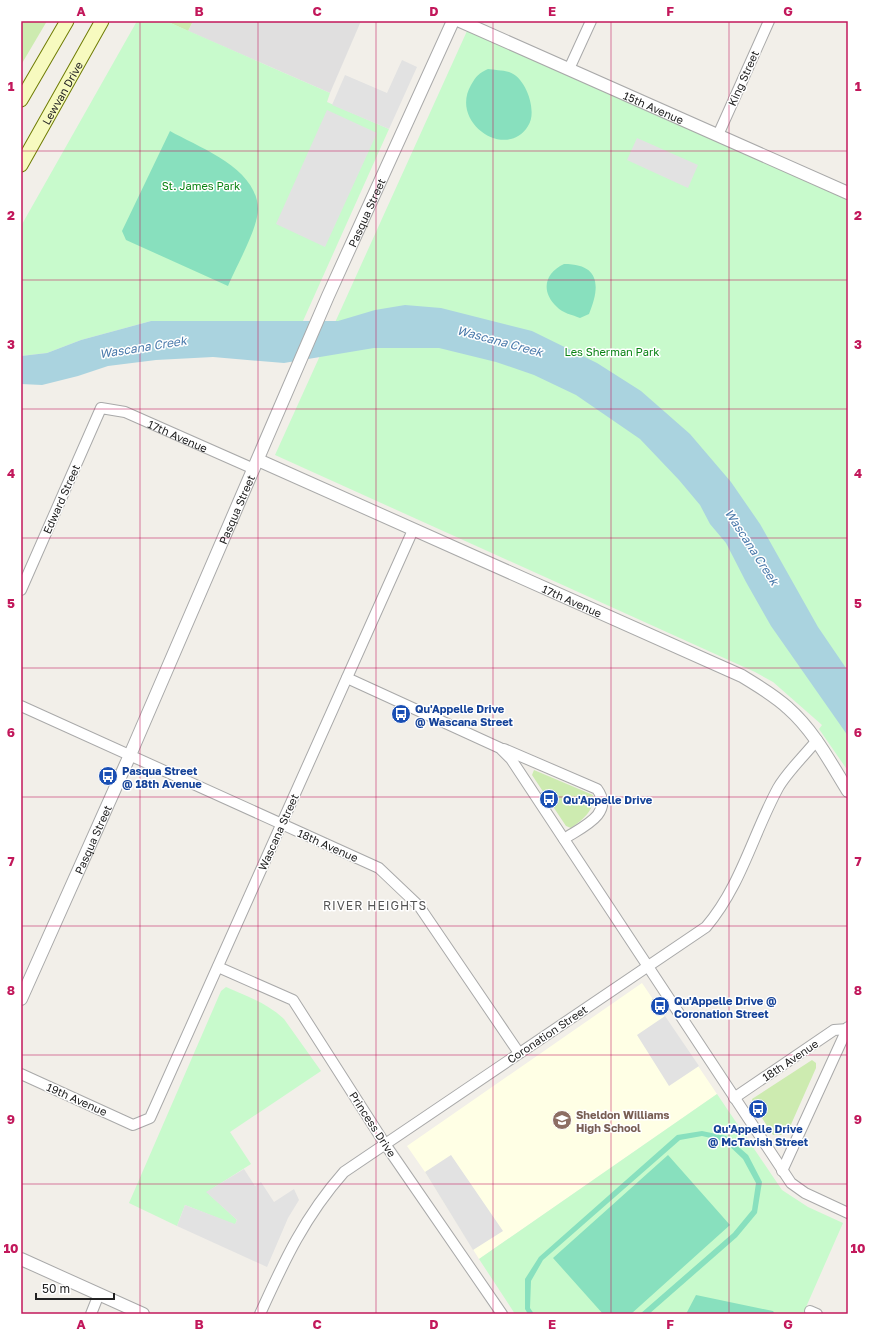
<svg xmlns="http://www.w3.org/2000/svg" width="869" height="1335" viewBox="0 0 869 1335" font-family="'Golos Text',sans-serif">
  <rect width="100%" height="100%" fill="#f2efe9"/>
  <path fill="#e0dfdf" d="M193,21H361L330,93L188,31Z"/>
  <path fill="#ffffe5" d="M642,983L717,1094L479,1259L425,1172L407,1146Z"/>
  <path fill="#cdebb0" d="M21,21H47L21,65Z
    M166,21H193L188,31Z
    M534,770L593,795C595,811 582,820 571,828L566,826L532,775Z
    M812,1060L816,1063V1068L789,1129L781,1135H773L753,1104L752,1099Z"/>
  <path fill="#c8facc" d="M137,21H166L330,93L327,102L389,129L303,321H151L81,340L47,353L21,356V226Z
    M467,31L848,199V771L819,729L822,725L773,682L755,672L275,455Z
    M226,987C246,996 267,1003 284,1019L321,1071L230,1132L251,1164L207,1192L237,1220L235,1225L185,1205L177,1226L129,1203L221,991Z
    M717,1094L782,1190L808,1207L843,1223L803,1314H515L479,1259Z"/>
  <path fill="#88e0be" d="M488,69C494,70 502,70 509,72C526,77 538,112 528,126C507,161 449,123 471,85C476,76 479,73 488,69Z
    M170,131C200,148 257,168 258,209C258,228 236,267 228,286L126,240L122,231Z
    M564,264C601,264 600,287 589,314L580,318C573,315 562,313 557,307C540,291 545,273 564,264Z
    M702,1131L726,1136L748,1155L762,1182L757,1213L737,1237L649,1314H640L733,1233L752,1210L756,1183L743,1159L724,1141L702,1136L680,1140L543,1260L531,1281L530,1308L534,1314H528L525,1309V1279L539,1257L677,1135Z
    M668,1155L730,1225L631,1314H603L553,1258Z
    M696,1295L773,1311L775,1314H686Z"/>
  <path fill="#e2e2e2" d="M402,60L417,67L389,129L332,105L345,75L387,93Z
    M327,110L377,133L325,247L276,224Z
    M637,138L698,165L688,188L627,160Z
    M665,1016L699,1066L669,1086L637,1035Z
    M451,1155L503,1231L473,1250L425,1172Z
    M244,1169L255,1186L261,1182L274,1202L294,1189L299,1200L288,1218L267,1267L177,1226L185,1205L235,1224L237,1220L206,1192Z"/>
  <path fill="#aad3df" d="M405,305L441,308L532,331L597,363L641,391L690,434L731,482L760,524L818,627L848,671V736L771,626L746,582L726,543L710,524L700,505L679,480L640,439L576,395L534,375L496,362L439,348H374L284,363L213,357L156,360L108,366L78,376L42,385L21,384V356L47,353L81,340L151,321H338L375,310Z"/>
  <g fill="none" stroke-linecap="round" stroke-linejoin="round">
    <defs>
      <g id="minor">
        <path d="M569,69L591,21"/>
        <path d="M718,135L769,21"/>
        <path id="s1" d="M21,590L101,408L125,412L254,469"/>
        <path d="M347,678L500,748L511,759L791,1183L805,1193L848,1213"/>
        <path d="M21,706L379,868L419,906L519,1053"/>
        <path d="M504,749L597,789C615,814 582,827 564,839"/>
        <path d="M218,967L293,1000L385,1144L502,1314"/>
        <path d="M21,1074L133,1125L150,1118L413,530"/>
        <path d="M734,1098L834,1030L848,1029"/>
        <path d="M782,1171L848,1027"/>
        <path d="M810,1311L817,1314"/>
        <path d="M91,1314L99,1294"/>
        <path d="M260,1314C284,1261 305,1216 344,1172L706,927C741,886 753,834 778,788C787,772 805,755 817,740"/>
      </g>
      <g id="tertiary">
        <path id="s2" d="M460,21L848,193"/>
        <path id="s3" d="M258,460L742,676C758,686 774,695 788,708C814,731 830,762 848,791"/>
        <path id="s4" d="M21,999L130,755L328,296L453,21"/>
        <path d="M21,1259L143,1314"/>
      </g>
      <g id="secondary">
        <path d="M21,100L67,21"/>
        <path id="s5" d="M21,165L102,21"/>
      </g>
    </defs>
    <use href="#minor" stroke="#a9a9a9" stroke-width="12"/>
    <use href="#tertiary" stroke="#a9a9a9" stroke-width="14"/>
    <use href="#secondary" stroke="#707d05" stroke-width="15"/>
    <use href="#minor" stroke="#fff" stroke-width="10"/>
    <use href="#tertiary" stroke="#fff" stroke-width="12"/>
    <use href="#secondary" stroke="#f7fabf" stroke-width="13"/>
  </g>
  <path fill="none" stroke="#c2185b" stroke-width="1" stroke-opacity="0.55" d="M140,21V1314M258,21V1314M376,21V1314M493,21V1314M611,21V1314M729,21V1314M21,151H848M21,280H848M21,409H848M21,538H848M21,668H848M21,797H848M21,926H848M21,1055H848M21,1184H848"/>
  <defs>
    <symbol id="bus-disc" viewBox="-11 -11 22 22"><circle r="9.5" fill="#1a4fb4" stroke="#fff"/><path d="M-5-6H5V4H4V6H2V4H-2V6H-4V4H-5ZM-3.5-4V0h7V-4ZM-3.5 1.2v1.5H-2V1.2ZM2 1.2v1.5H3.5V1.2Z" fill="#fff"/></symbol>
    <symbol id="school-disc" viewBox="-11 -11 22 22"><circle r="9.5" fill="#8d6e63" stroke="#fff"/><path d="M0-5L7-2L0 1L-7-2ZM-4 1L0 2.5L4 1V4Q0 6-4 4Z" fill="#fff"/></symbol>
  </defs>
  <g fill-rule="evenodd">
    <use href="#bus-disc" x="390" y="703" width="22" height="22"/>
    <use href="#bus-disc" x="97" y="765" width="22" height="22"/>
    <use href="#bus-disc" x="538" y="788" width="22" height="22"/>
    <use href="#bus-disc" x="649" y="995" width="22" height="22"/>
    <use href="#bus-disc" x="747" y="1098" width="22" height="22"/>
    <use href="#school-disc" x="551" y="1109" width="22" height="22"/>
  </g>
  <g text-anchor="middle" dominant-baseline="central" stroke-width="3" stroke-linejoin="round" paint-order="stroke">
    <g font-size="11" fill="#222" stroke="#fff">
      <text transform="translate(743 78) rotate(-66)">King Street</text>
      <text stroke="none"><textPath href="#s5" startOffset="83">Lewvan Drive</textPath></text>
      <text stroke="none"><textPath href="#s2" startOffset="212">15th Avenue</textPath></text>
      <text stroke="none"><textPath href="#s4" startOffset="859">Pasqua Street</textPath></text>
      <text stroke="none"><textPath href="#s1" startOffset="281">17th Avenue</textPath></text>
      <text transform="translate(61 499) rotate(-66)">Edward Street</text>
      <text stroke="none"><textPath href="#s4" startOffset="535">Pasqua Street</textPath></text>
      <text stroke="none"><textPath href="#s3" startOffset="344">17th Avenue</textPath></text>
      <text transform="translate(278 832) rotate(-66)">Wascana Street</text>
      <text stroke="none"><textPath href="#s4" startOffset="175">Pasqua Street</textPath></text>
      <text transform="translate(328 845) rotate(24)">18th Avenue</text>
      <text transform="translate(547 1034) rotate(-34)">Coronation Street</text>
      <text transform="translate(790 1060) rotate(-34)">18th Avenue</text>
      <text transform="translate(77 1099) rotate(24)">19th Avenue</text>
      <text transform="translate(373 1124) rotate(57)">Princess Drive</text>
    </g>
    <g font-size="11" fill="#0c8416" stroke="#fff">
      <text x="201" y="185">St. James Park</text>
      <text x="612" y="351">Les Sherman Park</text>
    </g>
    <g font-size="11" font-weight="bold" fill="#164399" stroke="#fff" text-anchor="start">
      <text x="415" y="708">Qu'Appelle Drive<tspan x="415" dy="13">@ Wascana Street</tspan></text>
      <text x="122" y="770">Pasqua Street<tspan x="122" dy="13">@ 18th Avenue</tspan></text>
      <text x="563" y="799">Qu'Appelle Drive</text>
      <text x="674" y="1000">Qu'Appelle Drive @<tspan x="674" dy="13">Coronation Street</tspan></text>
      <text x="758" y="1128" text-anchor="middle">Qu'Appelle Drive<tspan x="758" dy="13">@ McTavish Street</tspan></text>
    </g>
    <g font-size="11" font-weight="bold" fill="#785e54" stroke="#fff" text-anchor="start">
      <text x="576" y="1114">Sheldon Williams<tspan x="576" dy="13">High School</tspan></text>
    </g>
    <g font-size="12" font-style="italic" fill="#4a7aab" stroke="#fff">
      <text transform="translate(500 341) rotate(15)">Wascana Creek</text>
      <text transform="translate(143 347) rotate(-9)">Wascana Creek</text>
      <text transform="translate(752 547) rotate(57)">Wascana Creek</text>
    </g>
    <g font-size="12" letter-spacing="1" fill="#555" stroke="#fff">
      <text x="375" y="905">RIVER HEIGHTS</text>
    </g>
  </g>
  <rect width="869" height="1335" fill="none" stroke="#ffffff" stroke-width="44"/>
  <path d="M36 1293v6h78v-6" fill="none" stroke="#222222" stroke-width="2"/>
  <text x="42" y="1293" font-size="12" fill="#222222" stroke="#ffffff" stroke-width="3" paint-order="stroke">50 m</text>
  <rect x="22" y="22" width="825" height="1291" fill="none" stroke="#c2185b" stroke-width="1.5"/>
  <g font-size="13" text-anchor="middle" font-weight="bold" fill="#c2185b">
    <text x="81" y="16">A</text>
    <text x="199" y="16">B</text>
    <text x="317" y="16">C</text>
    <text x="434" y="16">D</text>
    <text x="552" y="16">E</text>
    <text x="670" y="16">F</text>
    <text x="788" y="16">G</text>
    <text x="11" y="91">1</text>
    <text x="858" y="91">1</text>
    <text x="11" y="220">2</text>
    <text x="858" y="220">2</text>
    <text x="11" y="349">3</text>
    <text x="858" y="349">3</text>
    <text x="11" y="478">4</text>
    <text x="858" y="478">4</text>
    <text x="11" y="608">5</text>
    <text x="858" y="608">5</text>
    <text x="11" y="737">6</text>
    <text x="858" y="737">6</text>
    <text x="11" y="866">7</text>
    <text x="858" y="866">7</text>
    <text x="11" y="995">8</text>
    <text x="858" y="995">8</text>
    <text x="11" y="1124">9</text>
    <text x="858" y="1124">9</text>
    <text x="11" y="1253">10</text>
    <text x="858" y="1253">10</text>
    <text x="81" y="1329">A</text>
    <text x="199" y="1329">B</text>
    <text x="317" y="1329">C</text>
    <text x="434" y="1329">D</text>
    <text x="552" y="1329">E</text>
    <text x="670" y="1329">F</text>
    <text x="788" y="1329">G</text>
  </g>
</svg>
